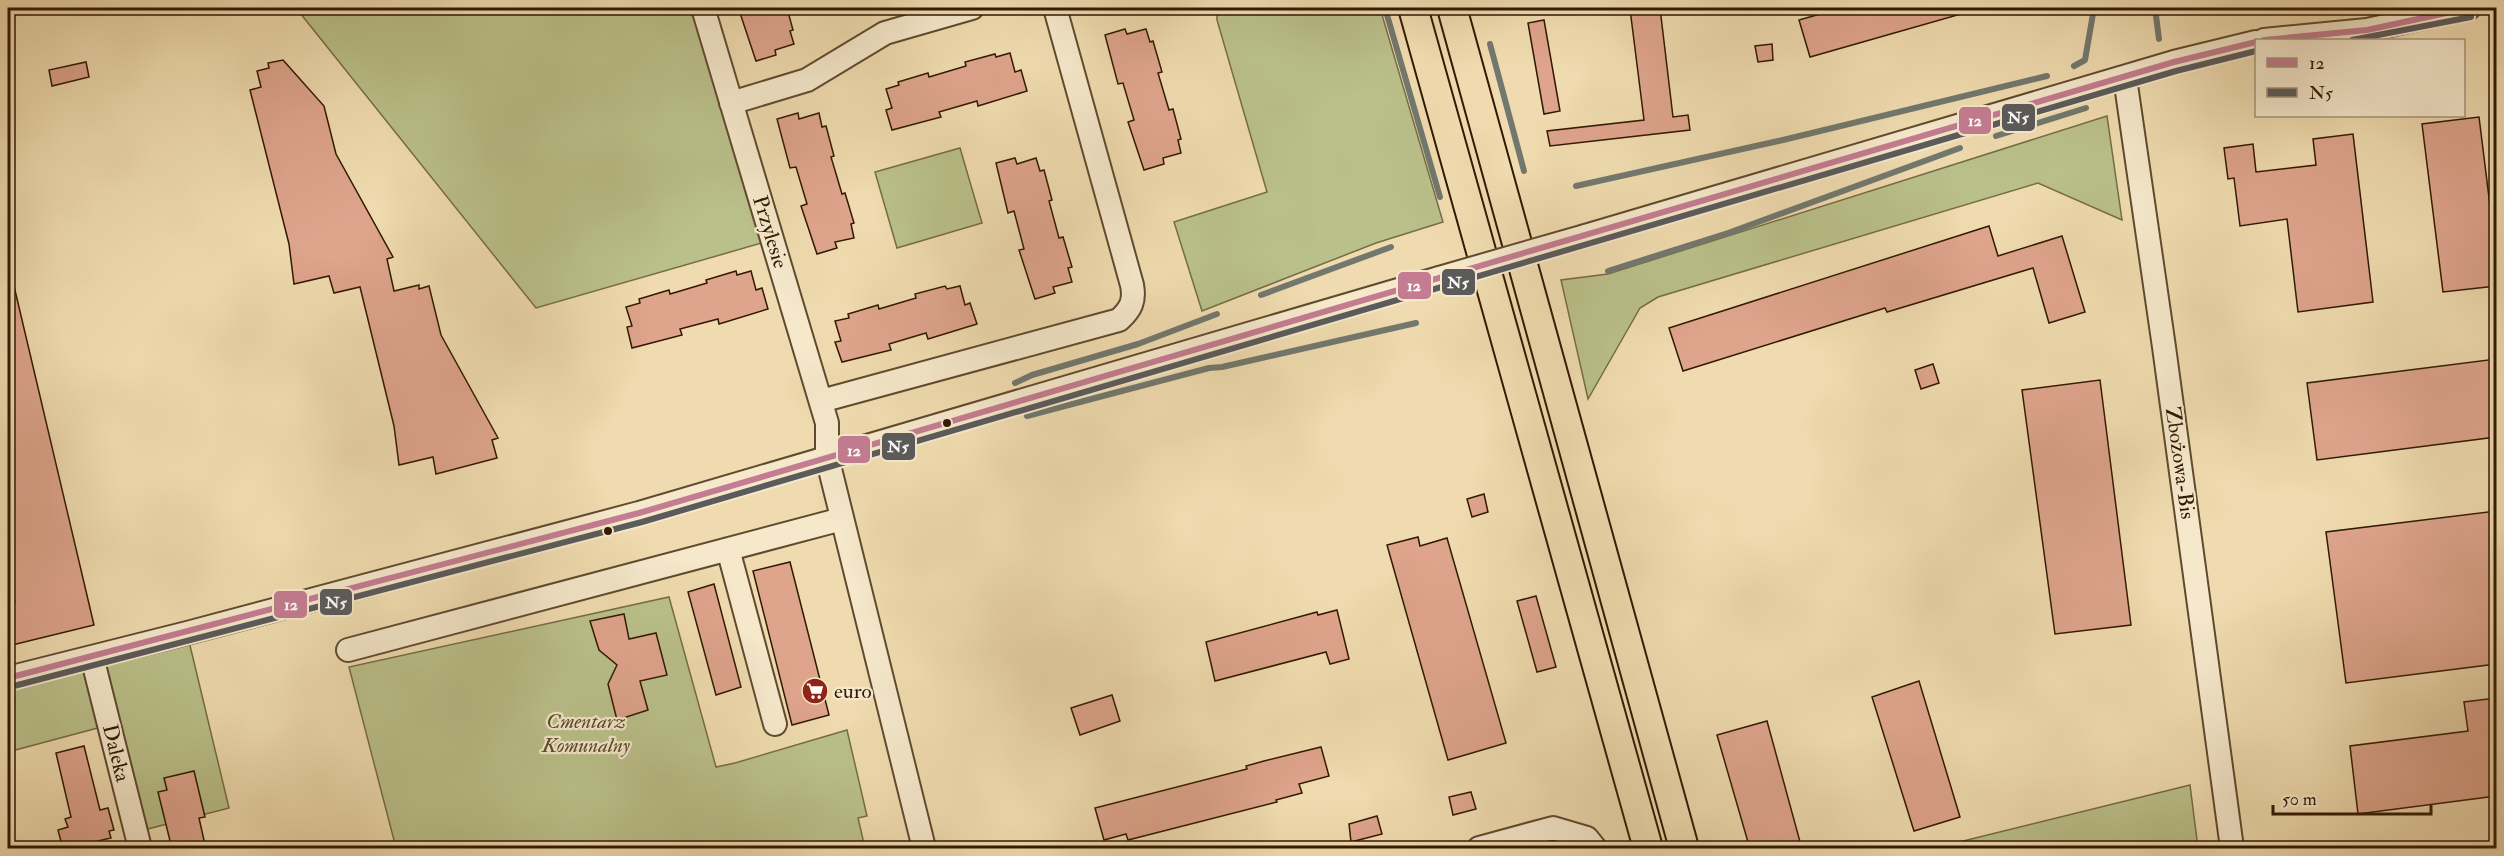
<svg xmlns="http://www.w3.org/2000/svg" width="2504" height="856" viewBox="0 0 2504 856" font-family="'IM FELL Double Pica',serif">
  <rect width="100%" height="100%" fill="#efdbaf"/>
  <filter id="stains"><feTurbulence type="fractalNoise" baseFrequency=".00333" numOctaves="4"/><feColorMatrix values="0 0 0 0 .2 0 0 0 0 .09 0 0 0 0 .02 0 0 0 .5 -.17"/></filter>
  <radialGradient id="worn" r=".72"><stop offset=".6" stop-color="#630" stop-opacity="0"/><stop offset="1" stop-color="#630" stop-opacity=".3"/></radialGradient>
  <path fill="#bac08a" stroke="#766c46" stroke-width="1.5" d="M296,8H703L772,240L536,308Z
    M1217,8H1380L1443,222L1376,243L1202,311L1174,222L1267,192L1217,20Z
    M2107,116L2122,220L2038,183L1658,297L1640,308L1588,399L1561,280L1608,274Z
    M960,148L982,223L897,248L875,172Z
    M669,597L716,767L735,763L847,730L867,816L858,818L865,848H396L349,667Z
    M187,633L229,808L136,832L109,725L8,752V687Z
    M2190,785L2198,848H1935L2186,786Z"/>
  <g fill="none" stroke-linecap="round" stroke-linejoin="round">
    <path stroke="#72786e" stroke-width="6" d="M1385,8L1440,197
      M2155,8L2159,39
      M1490,44L1524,171
      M2074,66L2085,60L2094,8
      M1996,136L2086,108
      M1576,186L1783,140L2047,76
      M1608,271L1728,233L1960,148
      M1261,295L1391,247
      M1015,383L1032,375L1138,344L1217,314
      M1027,416L1209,368L1222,367L1416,323"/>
  </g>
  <path fill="#dea48c" stroke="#311903" stroke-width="1.5" d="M745,8H787L793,30L790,31L794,44L775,50L776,55L756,61L740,13L746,11Z
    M1640,8H1660L1673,117L1688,115L1690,130L1550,146L1547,131L1644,120L1630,9Z
    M1841,8H1968V12L1810,57L1799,20Z
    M1544,20L1560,111L1544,114L1528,23Z
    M1125,29L1127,34L1146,29L1150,42L1153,41L1162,72L1158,73L1169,110L1173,109L1181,139L1178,140L1181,153L1163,158L1164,164L1144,170L1128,122L1134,120L1123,83L1118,84L1105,35Z
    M1772,44L1773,60L1758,62L1755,46Z
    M1010,53L1015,72L1021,70L1027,91L978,106L977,101L939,112L941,117L892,130L886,110L892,108L886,89L899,85L898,82L928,73L929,77L966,66L965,62L995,54L996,57Z
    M283,60L324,106L336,154L393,257L387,259L394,291L419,285V289L429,286L441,335L498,438L492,440L497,458L436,474L433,457L399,465L394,426L360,287L334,293L329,276L294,284L289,244L250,90L261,87L257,71L269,68L268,63Z
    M86,62L89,77L52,86L49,70Z
    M798,113L799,119L819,113L822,127L826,126L834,156L831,157L842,194L845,193L854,223L851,224L854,238L835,242L837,248L817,254L801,206L807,204L796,167L790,168L777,119Z
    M2479,117L2496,254V286L2443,292L2422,124Z
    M2353,134L2373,302L2298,312L2287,219L2240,226L2234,178L2228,179L2224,148L2253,144L2256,172L2316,165L2313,139Z
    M1015,158L1017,164L1036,158L1040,171L1044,170L1052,200L1049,201L1059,238L1063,237L1072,267L1068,268L1072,282L1053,287L1055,293L1035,299L1019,250L1024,249L1014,211L1008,213L996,163Z
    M1989,226L1998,256L2062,236L2085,312L2049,323L2033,268L1887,312L1885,308L1683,371L1669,328Z
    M736,271L737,275L751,271L756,290L762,288L768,309L719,324L718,319L680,329L682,335L632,348L627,327L632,326L626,307L640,303L639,299L669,290L670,294L707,283L706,280Z
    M14,286L94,625L8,646V604L15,602L8,569V287Z
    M945,286L947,289L960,286L965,305L970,303L977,324L928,339L926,333L889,344L891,350L842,362L835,342L841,341L835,321L849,318L848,314L878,305L879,309L916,298L915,294Z
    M2496,359V437L2317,460L2307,383Z
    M1933,364L1939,383L1921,389L1915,370Z
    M2100,380L2131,625L2055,634L2022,390Z
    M1484,494L1488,512L1472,517L1467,499Z
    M2496,511V664L2346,683L2326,532Z
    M1418,537L1420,546L1447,538L1506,743L1448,760L1387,545Z
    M790,562L829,715L792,725L753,571Z
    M714,584L741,687L716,695L688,592Z
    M1536,596L1556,667L1537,672L1517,601Z
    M1337,610L1349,659L1330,664L1326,652L1215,681L1206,642L1317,612L1318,615Z
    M624,614L629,639L656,633L667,675L640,681L648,710L617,720L608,684L617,665L599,650L590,621Z
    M1919,681L1960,817L1914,831L1872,697Z
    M1112,695L1120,721L1080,735L1071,708Z
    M2496,698V796L2358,814L2350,746L2468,731L2464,702Z
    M1767,721L1802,849H1750L1717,735Z
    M84,746L100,810L108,808L114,830L109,831L111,838L63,849L58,830L68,827L65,819L71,817L56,753Z
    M1321,747L1329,776L1299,784L1302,793L1276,800L1277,802L1128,840L1126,834L1104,840L1095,808L1247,769L1246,766L1264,761Z
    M194,771L205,817L199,818L206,849H172L158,792L167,790L164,778Z
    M1471,792L1476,809L1453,815L1449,797Z
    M1377,816L1382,834L1351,842L1349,824Z"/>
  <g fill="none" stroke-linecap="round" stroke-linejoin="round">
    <defs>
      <path id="minor" d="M703,8L827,423V457L924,848
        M2264,40L2367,30L2469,8
        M2125,78L2164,347L2232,848
        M731,103L807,80L885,33L972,8
        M1585,236L2174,62L2256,42
        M821,401L1119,320C1131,309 1135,301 1132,285L1055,8
        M728,549L775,724
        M348,650L842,519
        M92,657L140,848
        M8,678L187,633L639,513L1439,278
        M1479,848L1553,828L1587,838L1595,848"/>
      <path id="major" d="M1413,8L1648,848
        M1452,8L1684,848"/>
    </defs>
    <use href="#minor" stroke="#604a2e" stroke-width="26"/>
    <use href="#major" stroke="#311903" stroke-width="32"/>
    <use href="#minor" stroke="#f5e8cb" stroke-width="22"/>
    <use href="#major" stroke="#efdbaf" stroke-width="28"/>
    <defs>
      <path id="minor-bridge" d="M1439,278L1585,236"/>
    </defs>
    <use href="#minor-bridge" stroke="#604a2e" stroke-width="26" stroke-linecap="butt"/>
    <use href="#minor-bridge" stroke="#f5e8cb" stroke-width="22"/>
    <defs>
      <path id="bus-1" d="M2264,40L2367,30L2469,8
        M8,678L639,513L2174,62L2256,42"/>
      <path id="bus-2" d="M2352,40L2471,17
        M10,687L642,522L2176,71L2256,51"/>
    </defs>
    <use href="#bus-1" stroke="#f5e8cb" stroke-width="10"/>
    <use href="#bus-2" stroke="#f5e8cb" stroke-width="10"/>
    <use href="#bus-1" stroke="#c37c91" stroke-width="6"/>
    <use href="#bus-2" stroke="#5b5b5b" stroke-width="6"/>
  </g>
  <defs>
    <symbol id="supermarket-disc" viewBox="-11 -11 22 22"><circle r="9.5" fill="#8f2418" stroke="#f5e8cb"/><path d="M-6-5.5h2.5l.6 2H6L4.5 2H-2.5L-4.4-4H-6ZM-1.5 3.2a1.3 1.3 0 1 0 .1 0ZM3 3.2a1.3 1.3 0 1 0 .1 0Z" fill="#fff"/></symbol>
  </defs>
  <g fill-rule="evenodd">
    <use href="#supermarket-disc" x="800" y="676" width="30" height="30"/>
  </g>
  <g fill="#311903" stroke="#f5e8cb" stroke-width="2">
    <circle cx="947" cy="423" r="5"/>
    <circle cx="608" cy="531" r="5"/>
  </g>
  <g text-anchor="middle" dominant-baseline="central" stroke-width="4.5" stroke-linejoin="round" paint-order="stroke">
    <g font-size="21" fill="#311903" stroke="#f5e8cb">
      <text transform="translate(770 232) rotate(73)">Przylesie</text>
      <text transform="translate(2180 463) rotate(82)">Zbożowa-Bis</text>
      <text transform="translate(116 753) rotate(76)">Daleka</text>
    </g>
    <g font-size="21" fill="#311903" stroke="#f5e8cb" text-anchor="start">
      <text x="834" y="691">euro</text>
    </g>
    <g font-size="21" font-style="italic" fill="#5a4b2c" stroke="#f5e8cb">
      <text x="586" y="721">Cmentarz<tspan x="586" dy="24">Komunalny</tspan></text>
    </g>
  </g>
  <g stroke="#f5e8cb" stroke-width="2">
    <rect x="2001" y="103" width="35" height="29" rx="6" fill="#5b5b5b"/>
    <rect x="1958" y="106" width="34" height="29" rx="6" fill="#c37c91"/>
    <rect x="1441" y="268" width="35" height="28" rx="6" fill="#5b5b5b"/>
    <rect x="1397" y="271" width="35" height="29" rx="6" fill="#c37c91"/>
    <rect x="881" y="432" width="35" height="29" rx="6" fill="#5b5b5b"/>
    <rect x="837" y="435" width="34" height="29" rx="6" fill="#c37c91"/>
    <rect x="319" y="588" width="34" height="28" rx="6" fill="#5b5b5b"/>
    <rect x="273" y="590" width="35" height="29" rx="6" fill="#c37c91"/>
  </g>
  <g font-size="16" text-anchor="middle" font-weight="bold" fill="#fff">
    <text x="2018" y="123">N5</text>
    <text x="1975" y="126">12</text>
    <text x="1458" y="288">N5</text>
    <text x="1414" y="291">12</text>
    <text x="898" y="452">N5</text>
    <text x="854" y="456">12</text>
    <text x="336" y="608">N5</text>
    <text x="291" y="610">12</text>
  </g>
  <rect width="2504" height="856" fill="none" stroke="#efdbaf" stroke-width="30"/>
  <rect x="9" y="9" width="2486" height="838" fill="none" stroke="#311903" stroke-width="3"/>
  <rect x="15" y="15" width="2474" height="826" fill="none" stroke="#311903" stroke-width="1.5"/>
  <rect x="2255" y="39" width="210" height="78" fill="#f5e8cb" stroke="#a7957b" stroke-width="1.5"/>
  <rect x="2267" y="58" width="30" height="9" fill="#c37c91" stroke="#a7957b" stroke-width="1.5"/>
  <text x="2309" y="69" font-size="18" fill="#311903">12</text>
  <rect x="2267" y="88" width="30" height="9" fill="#5b5b5b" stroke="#a7957b" stroke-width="1.5"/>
  <text x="2309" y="99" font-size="18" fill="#311903">N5</text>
  <path d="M2273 805v9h158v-9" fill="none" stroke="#311903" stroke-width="3"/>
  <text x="2282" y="805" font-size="18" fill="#311903" stroke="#f5e8cb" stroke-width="4.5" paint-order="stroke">50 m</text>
  <rect width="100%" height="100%" filter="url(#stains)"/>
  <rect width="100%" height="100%" fill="url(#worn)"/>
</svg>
